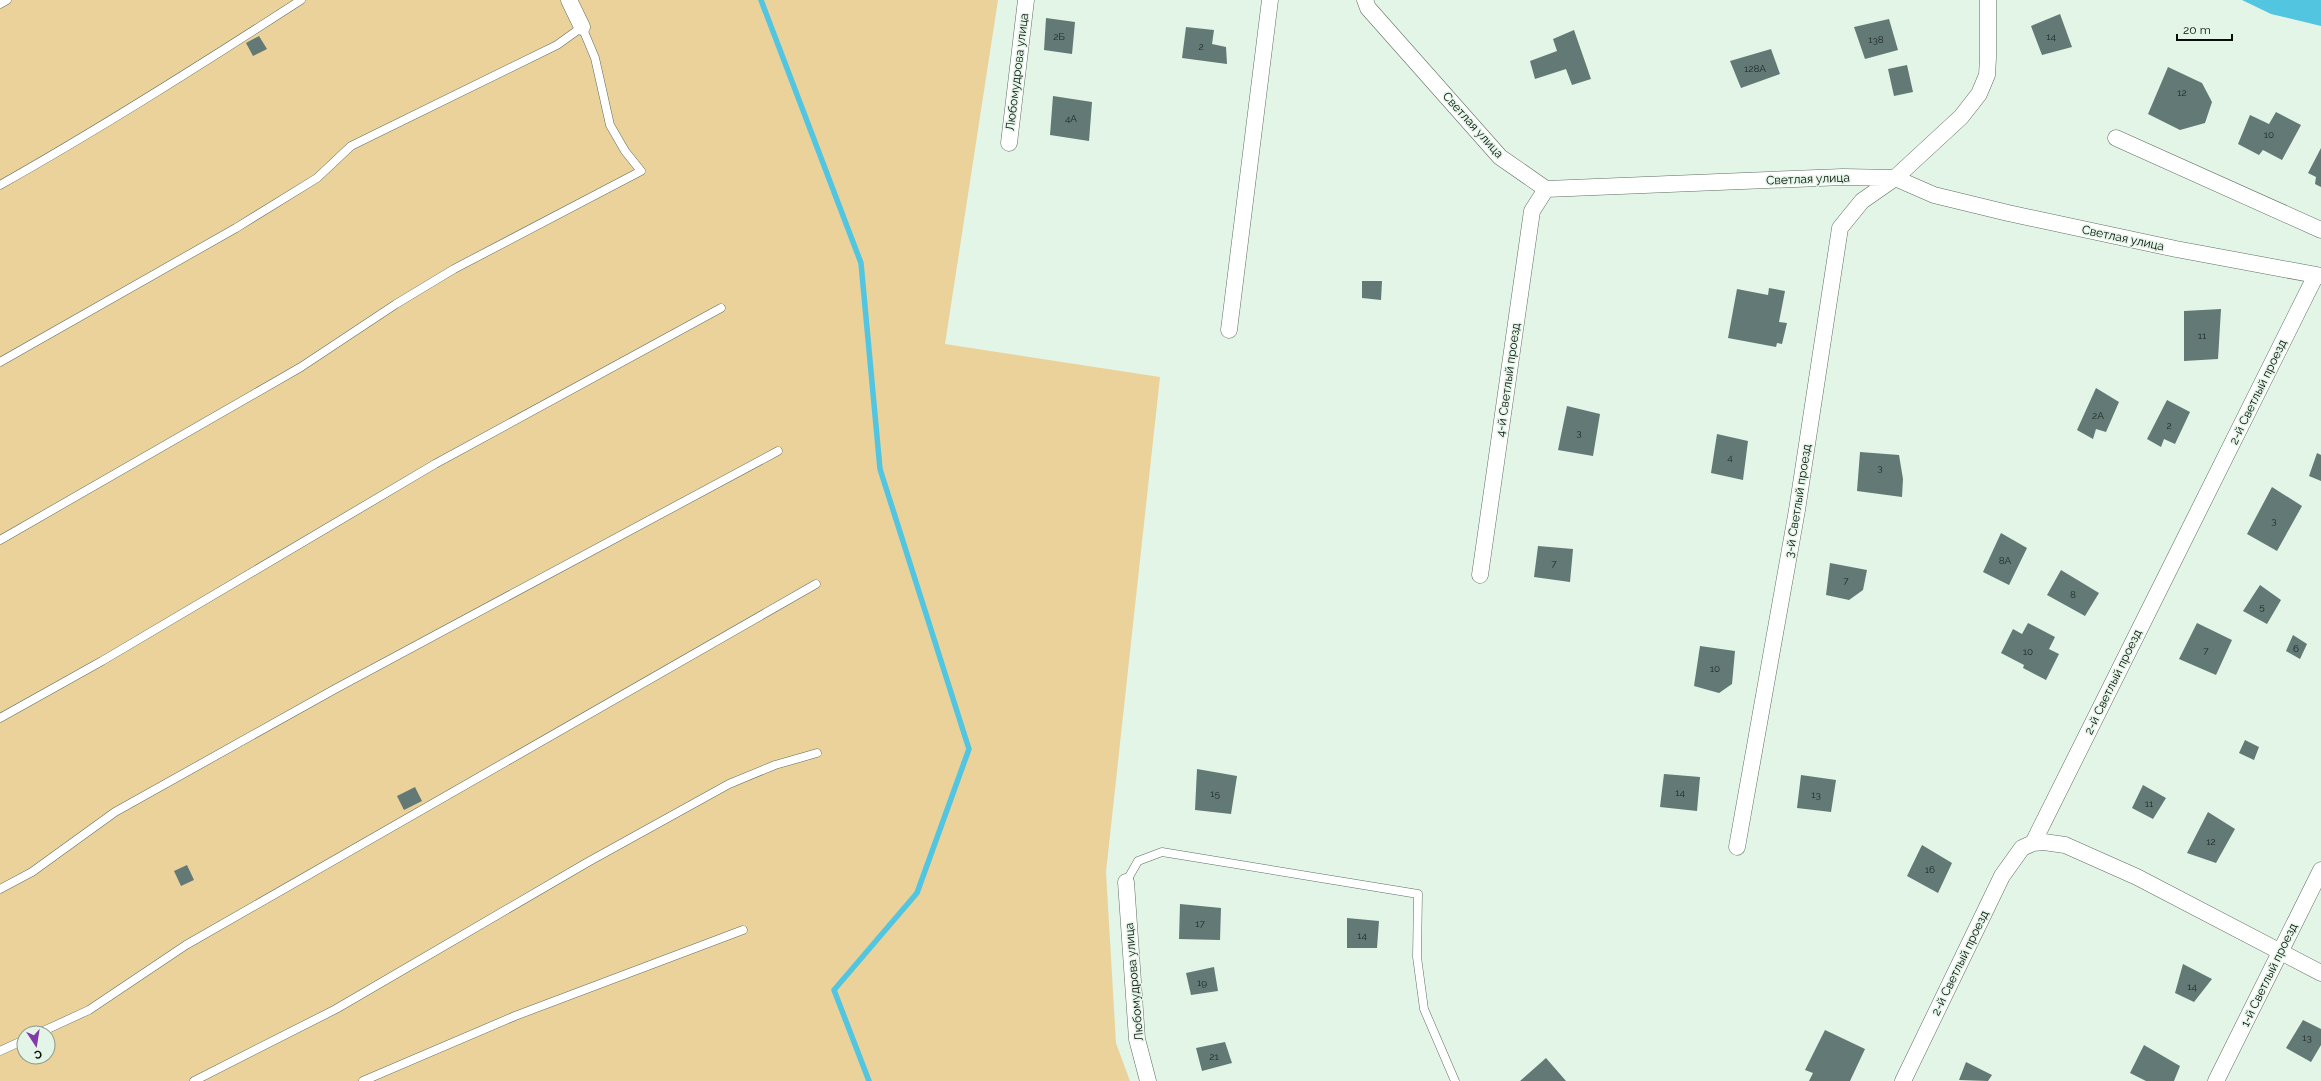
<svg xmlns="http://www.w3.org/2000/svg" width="2321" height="1081" viewBox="0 0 2321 1081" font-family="Raleway,sans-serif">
  <rect width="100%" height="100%" fill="#e3f5e7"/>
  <path fill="#ebd29a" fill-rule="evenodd" d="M0,0H998L945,344L1160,377L1106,872L1116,1043L1130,1081H0ZM24,1033H48V1057H24Z"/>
  <path fill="#52c6e1" d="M2242,0H2321V26L2271,14Z"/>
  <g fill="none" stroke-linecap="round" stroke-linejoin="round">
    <path stroke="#52c6e1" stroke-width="5.5" d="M761,0L861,263L880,469L969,749L917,893L834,990L869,1081"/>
  </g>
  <path fill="#627975" d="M2060,14L2072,47L2042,55L2031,26Z
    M1046,18L1075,22L1072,54L1044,50Z
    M1889,19L1898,50L1865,59L1854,27Z
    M1186,27L1214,30L1212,44L1226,47L1227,64L1182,58Z
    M1574,30L1591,79L1572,85L1566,69L1535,79L1530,61L1557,51L1553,39Z
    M259,36L267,49L253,56L246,43Z
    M1771,49L1780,74L1741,88L1730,61Z
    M1907,65L1913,92L1894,96L1888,69Z
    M2168,67L2202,83L2212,102L2205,123L2180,130L2148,114Z
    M1053,96L1092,102L1089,141L1050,135Z
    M2276,112L2301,125L2282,160L2263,150L2259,155L2238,144L2250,115L2269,124Z
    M2321,148V187L2315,184L2316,177L2308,173Z
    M1362,281H1382L1381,300L1362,298Z
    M1769,288L1785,291L1779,322L1787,323L1782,344L1777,343L1776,347L1728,338L1737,289L1768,295Z
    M2221,309L2218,359L2184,361V311Z
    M2096,388L2119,402L2106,432L2096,429L2093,439L2077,430Z
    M2167,400L2190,412L2175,444L2164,439L2161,447L2147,439Z
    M1567,406L1600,414L1593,456L1558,450Z
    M1717,434L1748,441L1743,480L1711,473Z
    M1860,452L1899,455L1903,479L1902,497L1857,491Z
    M2317,453L2321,455V481L2309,476Z
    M2272,487L2302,506L2277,551L2247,534Z
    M2001,533L2027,548L2009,585L1983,572Z
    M1538,546L1573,549L1570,582L1534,577Z
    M1830,563L1867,570L1863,590L1849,600L1826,595Z
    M2061,570L2099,593L2085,616L2047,595Z
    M2260,585L2281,600L2267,624L2243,611Z
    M2028,623L2055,637L2049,649L2059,654L2046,680L2023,668L2024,665L2001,653L2013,629L2022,634Z
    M2197,623L2232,640L2216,675L2179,659Z
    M2293,635L2307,644L2300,659L2286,651Z
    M1700,646L1735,651L1732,684L1719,693L1694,686Z
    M2245,740L2259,747L2254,760L2239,753Z
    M1197,769L1237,776L1231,814L1195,810Z
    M1664,774L1700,777L1697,811L1660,807Z
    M1801,775L1836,780L1831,812L1797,808Z
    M2143,785L2166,798L2153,819L2132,808Z
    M415,787L422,801L404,810L397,796Z
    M2208,812L2235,829L2216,863L2187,853Z
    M1922,845L1952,863L1938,893L1907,876Z
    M187,865L194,880L181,886L174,871Z
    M1180,904L1221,908L1220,940L1179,939Z
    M1347,918L1379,921L1377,948H1347Z
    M2183,964L2212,979L2194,1002L2175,993Z
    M1214,967L1218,991L1191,995L1186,973Z
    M2303,1020L2321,1029V1045L2311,1062L2286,1048Z
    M1825,1030L1865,1049L1850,1081H1809L1813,1073L1805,1070Z
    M1225,1042L1232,1063L1202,1071L1196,1048Z
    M2144,1045L2180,1066L2174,1081H2146L2130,1073Z
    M1546,1058L1566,1081H1520Z
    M1966,1062L1992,1075L1988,1081L1959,1080Z"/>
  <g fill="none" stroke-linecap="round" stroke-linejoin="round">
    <defs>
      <path id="lane" d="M0,4L7,0
        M0,185C103,127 202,64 301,0
        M0,362L236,228L317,178L351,146L557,45L582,27L595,58L610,125L625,151L641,171L454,269L396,304L301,367L0,540
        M0,718L102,661L435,464L721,308
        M1126,882L1138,861L1162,852L1418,894L1417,957L1424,1009L1455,1081
        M0,889L32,872L115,812L335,689L778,451
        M39,1033L89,1010L186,945L816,584
        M0,1051L24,1040
        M194,1081L336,1009L588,862L729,784L775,765L817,753
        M363,1081L515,1016L743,930"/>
      <path id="street" d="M569,0L582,27
        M1365,0L1368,8L1500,157L1546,189L1843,177L1895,178L1934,195L2008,213L2176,249L2321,276
        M2116,138L2321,230
        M1009,143L1026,0
        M1229,330L1270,0
        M1480,575L1532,211L1546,189
        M2033,843L2316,275
        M1737,847L1797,510L1840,228L1862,201L1895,178L1961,117L1979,94L1987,75L1988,58V0
        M1126,882L1137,1039L1148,1081
        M1903,1081L2002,876L2022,848L2033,843L2044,842L2065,845L2137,877L2321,973
        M2216,1081L2321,870"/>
    </defs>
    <use href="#lane" stroke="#5e6e61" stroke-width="9"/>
    <use href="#street" stroke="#5e6e61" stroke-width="17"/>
    <use href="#lane" stroke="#fff" stroke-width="8"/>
    <use href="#street" stroke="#fff" stroke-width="16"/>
  </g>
  <g text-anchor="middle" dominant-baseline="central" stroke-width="3" stroke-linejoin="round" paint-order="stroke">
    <g font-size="10" fill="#1e2924">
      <text x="1059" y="36">2Б</text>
      <text x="2051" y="36">14</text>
      <text x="1876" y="39">138</text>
      <text x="1201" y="46">2</text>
      <text x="1755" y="68">128А</text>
      <text x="2182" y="92">12</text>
      <text x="1071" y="118">4А</text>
      <text x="2269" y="134">10</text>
      <text x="2202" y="335">11</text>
      <text x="2098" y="415">2А</text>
      <text x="2169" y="425">2</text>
      <text x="1579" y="432">3</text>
      <text x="1730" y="457">4</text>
      <text x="1880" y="467">3</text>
      <text x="2274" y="520">3</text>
      <text x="2005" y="560">8А</text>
      <text x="1554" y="563">7</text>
      <text x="1846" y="580">7</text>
      <text x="2073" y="594">8</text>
      <text x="2262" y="606">5</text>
      <text x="2296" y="648">6</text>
      <text x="2206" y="650">7</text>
      <text x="2028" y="651">10</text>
      <text x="1715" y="668">10</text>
      <text x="1680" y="792">14</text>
      <text x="1215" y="793">15</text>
      <text x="1816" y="794">13</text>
      <text x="2149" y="803">11</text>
      <text x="2211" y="841">12</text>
      <text x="1930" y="869">16</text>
      <text x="1200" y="923">17</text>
      <text x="1362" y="935">14</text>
      <text x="1202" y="982">19</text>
      <text x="2192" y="986">14</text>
      <text x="2307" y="1037">13</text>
      <text x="1214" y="1056">21</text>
    </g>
    <g font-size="12" fill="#080e09" stroke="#e3f5e7">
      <text transform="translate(1017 72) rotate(-83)">Любомудрова улица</text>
      <text transform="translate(1473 125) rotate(48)">Светлая улица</text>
      <text transform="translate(1808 179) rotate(-2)">Светлая улица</text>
      <text transform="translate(2123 238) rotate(12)">Светлая улица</text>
      <text transform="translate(1508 380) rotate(-82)">4-й Светлый проезд</text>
      <text transform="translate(2258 392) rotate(-64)">2-й Светлый проезд</text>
      <text transform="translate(1798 501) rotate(-81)">3-й Светлый проезд</text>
      <text transform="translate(2113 682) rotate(-64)">2-й Светлый проезд</text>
      <text transform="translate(1960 963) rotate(-64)">2-й Светлый проезд</text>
      <text transform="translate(2269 975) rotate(-64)">1-й Светлый проезд</text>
      <text transform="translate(1134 982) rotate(-95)">Любомудрова улица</text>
    </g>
  </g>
  <g transform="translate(36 1045) rotate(168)"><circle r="19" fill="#e3f5e7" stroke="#8b998e"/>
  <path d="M0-3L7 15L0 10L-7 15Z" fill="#8438a9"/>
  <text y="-6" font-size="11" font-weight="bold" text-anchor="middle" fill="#080e09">С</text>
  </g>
  <path d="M2177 34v6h55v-6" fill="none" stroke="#080e09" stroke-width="2"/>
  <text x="2183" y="34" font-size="12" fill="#080e09" stroke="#e3f5e7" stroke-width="3" paint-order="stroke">20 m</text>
</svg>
